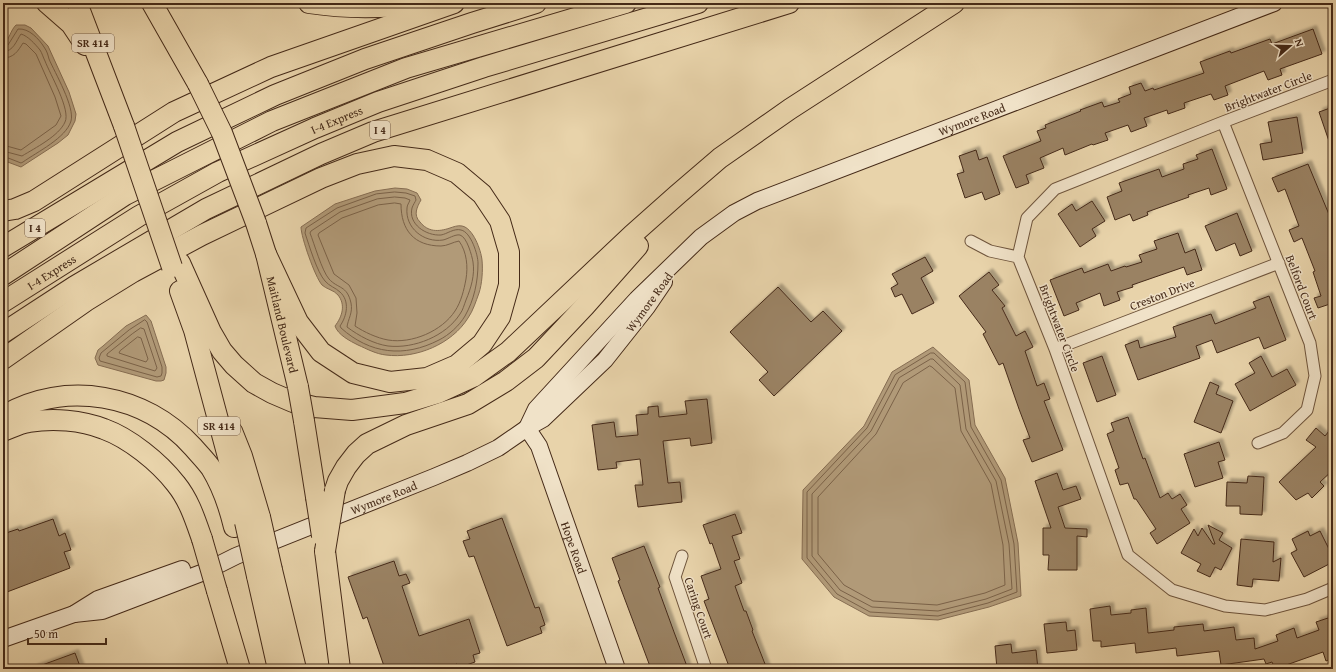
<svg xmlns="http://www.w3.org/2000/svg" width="1336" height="672" viewBox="0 0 1336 672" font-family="'Gentium Book Plus',serif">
  <defs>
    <filter id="shadow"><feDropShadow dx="3.5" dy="-3.5" stdDeviation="1" flood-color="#0004"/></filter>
  </defs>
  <rect width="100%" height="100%" fill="#e8d3aa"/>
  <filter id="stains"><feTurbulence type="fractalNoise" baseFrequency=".005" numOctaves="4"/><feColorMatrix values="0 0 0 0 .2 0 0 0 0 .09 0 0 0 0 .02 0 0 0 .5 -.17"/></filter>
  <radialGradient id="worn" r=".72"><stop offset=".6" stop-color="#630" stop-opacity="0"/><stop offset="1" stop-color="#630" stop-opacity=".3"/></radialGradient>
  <path fill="#b19a78" stroke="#866d52" d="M16,25H25L31,28L48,46L69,92L76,114L75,121L68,135L58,143L21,167L5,161L3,159V44C10,39 10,31 16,25Z
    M395,188L407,189L417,193L421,200C417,207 413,215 420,222C428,232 438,232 450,228C453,227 458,225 462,226C473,228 481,250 482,260C483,270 482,284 479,293C476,301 473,311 468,318C452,344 416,359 386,355C376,354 367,349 358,345C350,341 338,335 335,326C342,317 346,305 338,295C334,290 326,289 322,285C315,277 301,237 301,227L335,204L375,191Z
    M146,315L151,321L166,367V373L164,380L161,381H156L98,365L95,358L98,350L103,346L126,326Z
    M933,347L969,380L975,425L1005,478L1018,543L1021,596L989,607L938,620L869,616L834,597L802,559L803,490L864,426L892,372Z"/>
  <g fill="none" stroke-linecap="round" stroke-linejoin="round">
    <path stroke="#7b6248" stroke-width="1" d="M3,47L8,45L18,29C29,28 39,39 44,47C47,51 48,55 49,59C55,73 75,107 71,121C66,138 37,152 23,162L21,163L3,156
      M3,52C14,51 16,41 21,34C28,36 35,44 40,50C42,53 43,57 45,61C50,74 71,110 65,122C59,136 35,148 22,156L3,151
      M3,58C14,58 18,51 23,43L26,44L36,54L55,97L61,116L56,125L21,150L3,145
      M395,192L406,193L415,196L416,200C415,202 413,205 412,208C408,224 426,236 441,235C447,234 454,228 461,230C471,232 478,255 478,263C478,282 474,300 465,316C459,326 449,335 439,340C404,358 370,354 341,328L340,326C347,316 350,301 340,292C336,288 329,286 325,281C317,272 309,245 305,233L306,228L337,208L376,194Z
      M395,197L405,198L410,200C409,203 407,205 407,208C405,228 424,243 443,240C448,239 455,234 460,235C467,237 472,256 473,262C475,275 471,288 466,300C464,305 463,310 460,314C446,336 414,349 388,346C374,344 359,336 347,327C348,319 353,313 351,303C347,285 338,289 329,279C322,271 314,243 310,233L311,231L340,212L377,199Z
      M395,203L401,204C401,230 414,246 441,246C447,246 453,242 459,241C467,252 468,267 466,279C464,290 461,302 455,311C442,331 412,344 388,340C377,338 364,332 355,326L357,313L356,298L349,285L334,274L318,235L319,233L342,218L378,205Z
      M145,320L147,322L162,367V373L161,376L157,377L100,361L99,358L101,353L129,330Z
      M141,328L144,329L157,368L155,371L107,356V354L132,334Z
      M138,337L141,338L148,359L146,362L119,353L120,351Z
      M931,353H934L965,382L971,427L1001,480L1014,544L1017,592L988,603L938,616L870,612L837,594L807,558V492L867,428L895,375Z
      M931,359H933L960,385L966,429L996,481L1009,544L1012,589L986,599L938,611L872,607L840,590L812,556V494L871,431L899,378Z
      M930,366L932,367L955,388L961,431L991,484L1003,545L1005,585L985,593L937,605L873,601L844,585L818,554V497L876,434L903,383Z"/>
  </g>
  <path fill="#9a8264" stroke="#452a18" filter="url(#shadow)" d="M1313,29L1322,54L1280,69L1282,75L1268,80L1264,71L1225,86L1228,95L1214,100L1211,94L1184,103L1185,108L1168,114L1167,110L1144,118L1147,126L1131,132L1128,125L1105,133L1108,140L1093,145L1092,144L1065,155L1063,148L1040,158L1044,168L1026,175L1029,183L1016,188L1003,156L1041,141L1037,131L1046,128L1045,125L1081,111L1080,110L1102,102L1104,107L1120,102L1118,99L1131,94L1129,87L1141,83L1145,91L1153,88L1154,90L1204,73L1200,62L1230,51L1231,53L1270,39L1272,44Z
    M1333,107V150H1332L1319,112Z
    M1297,117L1303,153L1263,160L1260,144L1272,142L1268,122Z
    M1212,149L1227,189L1211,195L1209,188L1188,195L1189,197L1147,212L1148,215L1133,221L1130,214L1115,220L1107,197L1122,191L1119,183L1159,169L1162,177L1184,169L1183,164L1198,159L1196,155Z
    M976,150L979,160L987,157L1000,194L985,200L982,192L965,198L957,174L964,172L959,156Z
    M1308,164L1333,224V303L1318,308L1314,298L1321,296L1313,272L1315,271L1302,238L1294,242L1289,230L1299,226L1285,189L1278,192L1272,178Z
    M1092,201L1105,221L1092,229L1096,236L1080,247L1058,214L1072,204L1076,211Z
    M1237,213L1252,251L1240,256L1235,243L1216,251L1205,226Z
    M1178,233L1185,253L1195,249L1202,270L1187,275L1184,267L1132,285L1133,287L1117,292L1120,300L1104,306L1100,293L1076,303L1079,310L1064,316L1050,280L1082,268L1084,273L1108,264L1111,271L1125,266L1126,267L1142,262L1139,255L1157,249L1154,241Z
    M925,257L933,271L921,278L934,303L912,314L902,294L895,297L891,288L898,284L892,274Z
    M989,272L999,285L992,290L1005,306L1002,308L1016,336L1025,331L1033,347L1025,351L1037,386L1044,383L1050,399L1044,401L1063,450L1032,462L1023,440L1030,438L1019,409L1003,363L999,365L983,334L986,332L959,296Z
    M778,287L811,322L823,311L842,331L774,396L759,380L768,372L730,332Z
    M1269,296L1286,340L1264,349L1259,337L1217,353L1212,340L1196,346L1200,358L1138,380L1125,345L1138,340L1140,348L1176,337L1173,327L1211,314L1215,324L1256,308L1253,302Z
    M1102,356L1116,395L1097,402L1083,363Z
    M1261,356L1272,377L1287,369L1296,385L1250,411L1235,384L1255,373L1249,363Z
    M1210,382L1219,386L1216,394L1233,401L1221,433L1194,422Z
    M707,399L712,443L691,446L690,438L663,441L668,483L680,482L682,502L638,507L635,485H643L640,459L616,462L617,468L598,470L592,425L614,422L616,437L638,435L636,415L648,414V407L658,406L659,417L687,414L685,401Z
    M1128,417L1143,459L1145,458L1160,498L1168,493L1172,499L1180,494L1187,505L1181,509L1190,523L1157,544L1150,533L1156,529L1136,499H1134L1128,483L1120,485L1115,470L1119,468L1107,434L1114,431L1111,423Z
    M1333,426V470L1320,482L1324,486L1312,498L1308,493L1296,500L1279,482L1316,447L1306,440L1316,428L1325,436Z
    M1219,442L1225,460L1218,462L1223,478L1195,487L1184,454Z
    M1057,473L1063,490L1076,486L1081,499L1058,507L1065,528L1087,529V537L1077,536V570H1048L1049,555H1043V528H1051L1035,481Z
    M1248,476L1264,477L1262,515L1240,514V506H1226L1227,482L1247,483Z
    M735,514L742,533L732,536L740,559L734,561L742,583L735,586L744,611H746L753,630L752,631L767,669H730L704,601L709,599L701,576L721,569L712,543L710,544L703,525Z
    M502,518L535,608L539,607L545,625L540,627L542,633L507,646L474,556L469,557L463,541L470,539L467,531Z
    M53,519L59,536L65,533L71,550L64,552L70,568L7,592L3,580V534L18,529L19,531Z
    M1208,525L1223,533L1219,540L1232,548L1221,570L1215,567L1210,577L1197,571L1201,564L1181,553L1194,529L1198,536L1202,528L1213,544H1215Z
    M1308,531L1310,536L1320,531L1333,557V562L1304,577L1291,553L1297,550L1292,539Z
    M1241,539L1274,542L1273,562L1281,558L1279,581L1253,579L1252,587L1237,585Z
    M644,546L660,587L658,588L674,632L688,669H651L618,581L620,580L612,558Z
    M394,561L399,576L406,574L410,583L402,586L419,636L469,619L480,653L473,655L475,662L458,668L457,664L443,669H385L367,617L363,619L348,577Z
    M1110,606L1111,615L1131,613V610L1146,608L1148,633L1174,630V627L1203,624L1204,631L1234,627L1236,640L1254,638L1255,649L1278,641L1276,635L1294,628L1297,638L1319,630L1316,622L1328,618L1333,632V658L1326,661L1323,652L1275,669L1272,662L1266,664L1264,659L1221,665L1219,651L1177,656L1176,648L1136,653L1135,643L1101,647V641H1093L1090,609Z
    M1066,622L1067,631L1075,630L1077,650L1047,653L1044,624Z
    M1011,644L1012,653L1036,650L1038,669H997L995,646Z
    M75,653L81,669H34V668Z"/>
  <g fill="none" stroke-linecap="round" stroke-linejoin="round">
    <defs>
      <path id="street" d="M1333,80L1223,122L1055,189L1027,218L1018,257L1055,349L1128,555L1172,590L1225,606L1265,610L1307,599L1333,588
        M1223,122L1310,343L1315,376L1307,410L1283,433L1258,443
        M971,241L990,251L1018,257
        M1055,349L1279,263
        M682,556L675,577L706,669"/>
      <g id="secondary">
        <path id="s1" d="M527,428L536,409L637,299L701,237L734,213L757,201L1274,3"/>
        <path id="s2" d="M527,428L539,446L617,669"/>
        <path id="s3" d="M74,614L102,611L204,572L236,556L434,477L467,463L498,448L527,428L543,419L605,360L647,307L664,282"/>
        <path d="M3,639L74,614L98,599L182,569"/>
      </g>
      <g id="highway">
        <path d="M47,3L71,24L85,45"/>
        <path d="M77,3L124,126"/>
        <path d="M152,3L198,84"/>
        <path d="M309,3C348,9 388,8 427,3"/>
        <path d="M3,211L15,209L34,201L174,112L271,67L454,3"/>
        <path id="s4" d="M256,223L266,254L298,387"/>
        <path d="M3,247L177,142L275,95L365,59L472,23L536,3"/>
        <path d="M180,263L211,332L222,351L234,365L254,383L272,393L293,402L314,407L352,410L405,403L438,393L473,377L508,352L632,235L677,195L720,158L790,109L954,3"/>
        <path d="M3,275L125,195L272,121L406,68L626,3"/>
        <path d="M180,291L194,330L242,509"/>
        <path id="s5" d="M3,302L139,216L218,172L315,128L378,102L484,67L698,3"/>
        <path d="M3,333L75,286L206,209L321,154L373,132L789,3"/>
        <path d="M3,359L86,301L133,272L202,235L321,178L357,164L394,156L427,160L457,173L482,194L500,221L509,252V285L500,317L482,344L457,365L427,378L390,382L353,373L321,352L298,322L266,254"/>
        <path d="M3,416C66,379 145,394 193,447C199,454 206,461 211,468C222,486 229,506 234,527"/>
        <path d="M304,421L316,497"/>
        <path d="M3,431C11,428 20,423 29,422C53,418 81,420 104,429C129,438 159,462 176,484C189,500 195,519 202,539"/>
        <path d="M232,431L242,456L260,517"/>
        <path d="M335,490L338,481L346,467L356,454L367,444L406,425L468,404L506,381L536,358L585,306L638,246"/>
        <path d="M325,551L340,669"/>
        <path d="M272,570L296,669"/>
        <path d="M257,576L278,669"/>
        <path d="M217,591L240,669"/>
      </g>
    </defs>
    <use href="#street" stroke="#6e543c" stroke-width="13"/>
    <use href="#secondary" stroke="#452a18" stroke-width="18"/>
    <use href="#highway" stroke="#452a18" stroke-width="22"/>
    <use href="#street" stroke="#f0e2c8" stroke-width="11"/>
    <use href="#secondary" stroke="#f0e2c8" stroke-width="16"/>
    <use href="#highway" stroke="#e8d3aa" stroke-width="20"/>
    <defs>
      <path id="highway-bridge" d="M198,84L222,133L256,223
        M124,126L172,267
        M298,387L304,421
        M316,497L322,536
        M260,517L272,570
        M245,522L257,576
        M202,539L217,591
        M325,551L335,490"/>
    </defs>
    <use href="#highway-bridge" stroke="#452a18" stroke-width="22" stroke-linecap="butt"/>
    <use href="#highway-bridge" stroke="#e8d3aa" stroke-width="20"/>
  </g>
  <g text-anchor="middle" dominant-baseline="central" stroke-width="3" stroke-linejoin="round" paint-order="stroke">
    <g fill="#f0e2c8" stroke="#78614d" stroke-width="1">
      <rect x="72" y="34" width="42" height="18" rx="3"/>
      <rect x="370" y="121" width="20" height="18" rx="3"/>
      <rect x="25" y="219" width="20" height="18" rx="3"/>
      <rect x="198" y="417" width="42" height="18" rx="3"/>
    </g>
    <g font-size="11" font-weight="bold" fill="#452a18">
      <text x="93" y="43">SR 414</text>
      <text x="380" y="130">I 4</text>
      <text x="35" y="228">I 4</text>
      <text x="219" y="426">SR 414</text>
    </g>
    <g font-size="12" fill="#452a18" stroke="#f0e2c8">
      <text transform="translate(1268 91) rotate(-21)">Brightwater Circle</text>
      <text stroke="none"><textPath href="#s1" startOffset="556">Wymore Road</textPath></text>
      <text stroke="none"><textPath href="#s5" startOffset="381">I-4 Express</textPath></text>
      <text stroke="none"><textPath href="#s5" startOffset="57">I-4 Express</textPath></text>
      <text transform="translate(1302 287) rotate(69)">Belford Court</text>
      <text transform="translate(1162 294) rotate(-21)">Creston Drive</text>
      <text transform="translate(649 302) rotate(-54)">Wymore Road</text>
      <text stroke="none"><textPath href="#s4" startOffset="105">Maitland Boulevard</textPath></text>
      <text transform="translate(1060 328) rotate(69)">Brightwater Circle</text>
      <text stroke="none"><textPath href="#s3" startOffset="332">Wymore Road</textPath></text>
      <text stroke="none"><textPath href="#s2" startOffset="129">Hope Road</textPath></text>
      <text transform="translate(699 608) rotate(71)">Caring Court</text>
    </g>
  </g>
  <rect width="1336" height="672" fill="none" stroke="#e8d3aa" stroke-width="16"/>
  <rect x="4" y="4" width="1328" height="664" fill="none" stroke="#452a18" stroke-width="2"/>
  <rect x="8" y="8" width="1320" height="656" fill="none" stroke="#452a18"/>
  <g transform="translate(1290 46) rotate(70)" stroke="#f0e2c8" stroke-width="3" paint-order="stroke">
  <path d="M0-3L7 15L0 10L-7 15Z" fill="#452a18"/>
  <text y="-6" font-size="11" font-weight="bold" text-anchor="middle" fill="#452a18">N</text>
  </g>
  <path d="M28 638v6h78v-6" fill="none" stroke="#452a18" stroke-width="2"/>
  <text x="34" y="638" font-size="12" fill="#452a18" stroke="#f0e2c8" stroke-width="3" paint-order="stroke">50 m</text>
  <rect width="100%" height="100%" filter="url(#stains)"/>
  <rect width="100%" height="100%" fill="url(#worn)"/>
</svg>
